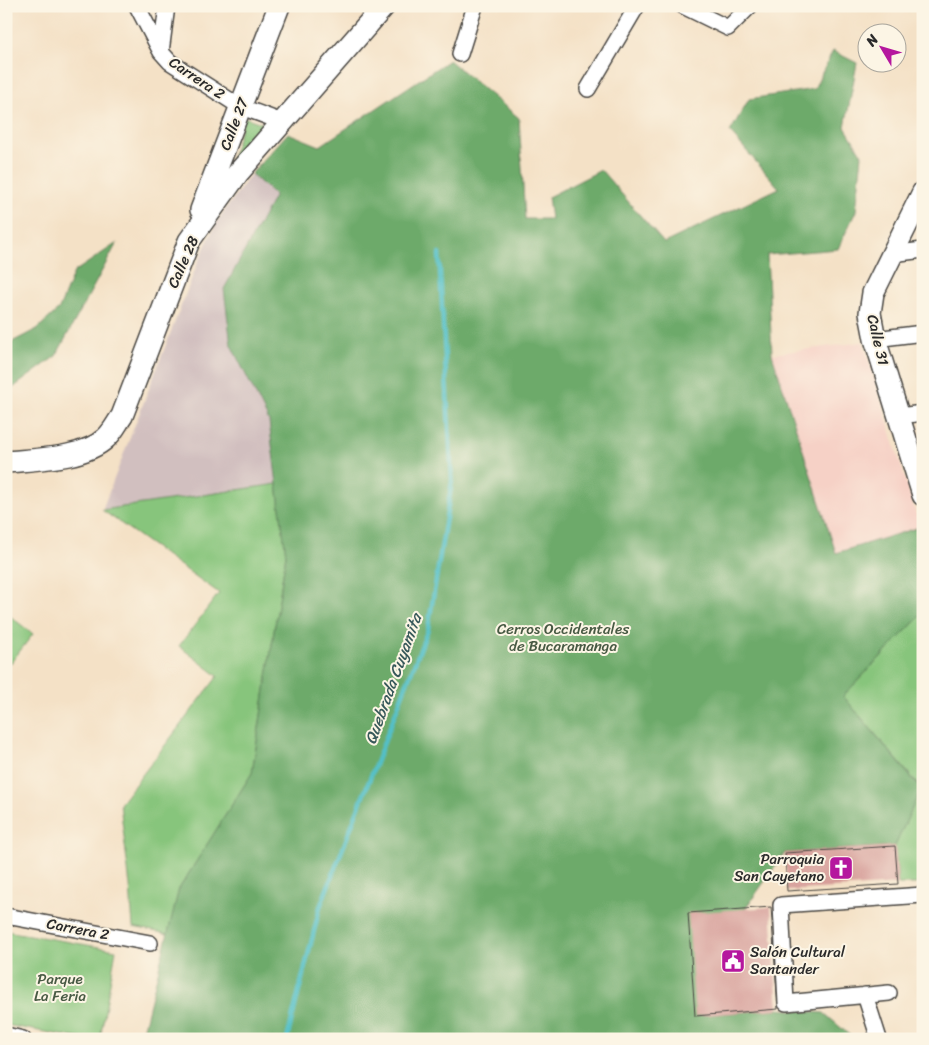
<svg xmlns="http://www.w3.org/2000/svg" width="929" height="1045" viewBox="0 0 929 1045" font-family="Sriracha,sans-serif">
  <rect width="100%" height="100%" fill="#fcf5e5"/>
  <filter id="ink" filterUnits="userSpaceOnUse"><feTurbulence type="fractalNoise" baseFrequency=".02" numOctaves="2"/><feDisplacementMap in="SourceGraphic" scale="10" xChannelSelector="R" yChannelSelector="G"/><feConvolveMatrix kernelMatrix="1 2 1 2 8 2 1 2 1" color-interpolation-filters="sRGB"/></filter>
  <filter id="wash" filterUnits="userSpaceOnUse"><feTurbulence type="fractalNoise" baseFrequency=".0096" numOctaves="4" result="noise"/><feDisplacementMap in="SourceGraphic" scale="20" xChannelSelector="R" yChannelSelector="G"/><feGaussianBlur stdDeviation="1.12" result="paint"/><feColorMatrix in="noise" values="0 0 0 0 0 0 0 0 0 0 0 0 0 0 0 0 0 1.4 0 .05"/><feComposite in="paint" operator="in"/></filter>
  <g filter="url(#wash)">
    <rect width="100%" height="100%" fill="#f4e1c6"/>
    <path fill="#f6d1c6" d="M863,342L920,527L836,554L772,354Z"/>
    <path fill="#d1bfbf" d="M251,174L275,195L224,289L231,345L269,421L277,484L102,510L198,262L217,221Z"/>
    <path fill="#87c57b" stroke="#597853" d="M244,117L264,124L231,162Z
      M277,484L286,554L252,773L179,889L168,934L133,927L130,886L120,804L218,676L179,646L219,593L102,510Z
      M6,613L33,634L6,669Z
      M923,613V818L917,822L923,838V884H898L895,846L921,788L843,696Z
      M6,931L116,950L100,1039H84L6,1025Z"/>
    <path fill="#6daa6b" stroke="#4c6a4b" d="M833,51L857,63L845,127L862,155L856,211L838,249L767,255L772,354L836,553L920,527L923,539V613L843,696L921,789L895,846L785,853L745,909L695,1016L778,1009L824,1013L854,1039H141L179,889L252,773L286,555L269,421L231,345L224,289L275,195L251,174L288,133L320,146L449,60L519,118L525,219H551L548,197L601,170L664,243L779,188L730,132L749,99L814,89Z
      M117,243L56,356L6,393V345L37,329L59,309L74,272Z"/>
    <g fill="none" stroke-linecap="round" stroke-linejoin="round">
      <path stroke="#52c0c8" stroke-width="4.5" d="M287,1039L320,907L428,629L452,481L439,254"/>
    </g>
    <g id="blocks">
      <path fill="#d59b97" d="M895,846L898,884L787,891L785,853Z
        M771,907L778,1009L695,1016L688,913Z"/>
    </g>
  </g>
  <g filter="url(#ink)">
    <use href="#blocks" fill-opacity="0" stroke="#494642" stroke-width="1"/>
    <g fill="none" stroke-linecap="round" stroke-linejoin="round">
      <defs>
        <path id="street" d="M137,6L161,52L170,62L239,106L282,122
          M683,6L728,28L750,6
          M161,52L167,6
          M460,54L475,6
          M588,89L637,6
          M892,254L923,250
          M875,339L923,333
          M899,416L923,413
          M6,916L150,943
          M889,993L786,1003L781,905L923,895
          M865,995L879,1039
          M6,1035L23,1039"/>
        <path id="secondary" d="M923,192L873,293L870,313L875,339L923,495
          M201,210L279,6
          M6,462C36,459 84,459 106,438C113,432 117,423 122,416L189,241L238,173L384,6"/>
      </defs>
      <use href="#street" stroke="#494642" stroke-width="18"/>
      <use href="#secondary" stroke="#494642" stroke-width="24"/>
      <use href="#street" stroke="#fff" stroke-width="15"/>
      <use href="#secondary" stroke="#fff" stroke-width="21"/>
    </g>
  </g>
  <defs>
    <symbol id="church-square" viewBox="-11 -11 22 22"><rect x="-9" y="-9" width="18" height="18" rx="4" fill="#b5179e" stroke="#fcf5e5"/><path d="M-1.2-6h2.4v3.5h3.3v2.4h-3.3V6h-2.4V-.1h-3.3v-2.4h3.3Z" fill="#fff"/></symbol>
    <symbol id="civic-square" viewBox="-11 -11 22 22"><rect x="-9" y="-9" width="18" height="18" rx="4" fill="#b5179e" stroke="#fcf5e5"/><path d="M-.6-6.5H3V-4.5H.6V-3L4-1V1h2V6H-6V1h2V-1L-.6-3ZM-1.2 2.5V6h2.4V2.5Z" fill="#fff"/></symbol>
  </defs>
  <g fill-rule="evenodd">
    <use href="#church-square" x="827" y="854" width="28" height="28"/>
    <use href="#civic-square" x="719" y="947" width="28" height="28"/>
  </g>
  <g text-anchor="middle" dominant-baseline="central" stroke-width="4" stroke-linejoin="round" paint-order="stroke">
    <g font-size="15" fill="#2b2b2b" stroke="#fcf5e5">
      <text transform="translate(197 78) rotate(34)">Carrera 2</text>
      <text transform="translate(234 124) rotate(-69)">Calle 27</text>
      <text transform="translate(183 262) rotate(-66)">Calle 28</text>
      <text transform="translate(878 340) rotate(77)">Calle 31</text>
      <text transform="translate(78 929) rotate(11)">Carrera 2</text>
    </g>
    <g font-size="15" fill="#475943" stroke="#fcf5e5">
      <text x="563" y="629">Cerros Occidentales<tspan x="563" dy="17">de Bucaramanga</tspan></text>
      <text x="60" y="979">Parque<tspan x="60" dy="17">La Feria</tspan></text>
    </g>
    <g font-size="15" fill="#2b2b2b" stroke="#fcf5e5" text-anchor="end">
      <text x="824" y="859">Parroquia<tspan x="824" dy="17">San Cayetano</tspan></text>
      <text x="750" y="952" text-anchor="start">Salón Cultural<tspan x="750" dy="17">Santander</tspan></text>
    </g>
    <g font-size="16" font-style="italic" fill="#37585a" stroke="#fcf5e5">
      <text transform="translate(393 679) rotate(-70)">Quebrada Cuyamita</text>
    </g>
  </g>
  <rect width="929" height="1045" fill="none" stroke="#fcf5e5" stroke-width="25"/>
  <g transform="translate(882 48) rotate(308)"><circle r="24" fill="#fcf5e5" stroke="#a8a49b"/>
  <path d="M0-4L9 19L0 12L-9 19Z" fill="#b5179e"/>
  <text y="-8" font-size="14" font-weight="bold" text-anchor="middle" fill="#2b2b2b">N</text>
  </g>
</svg>
